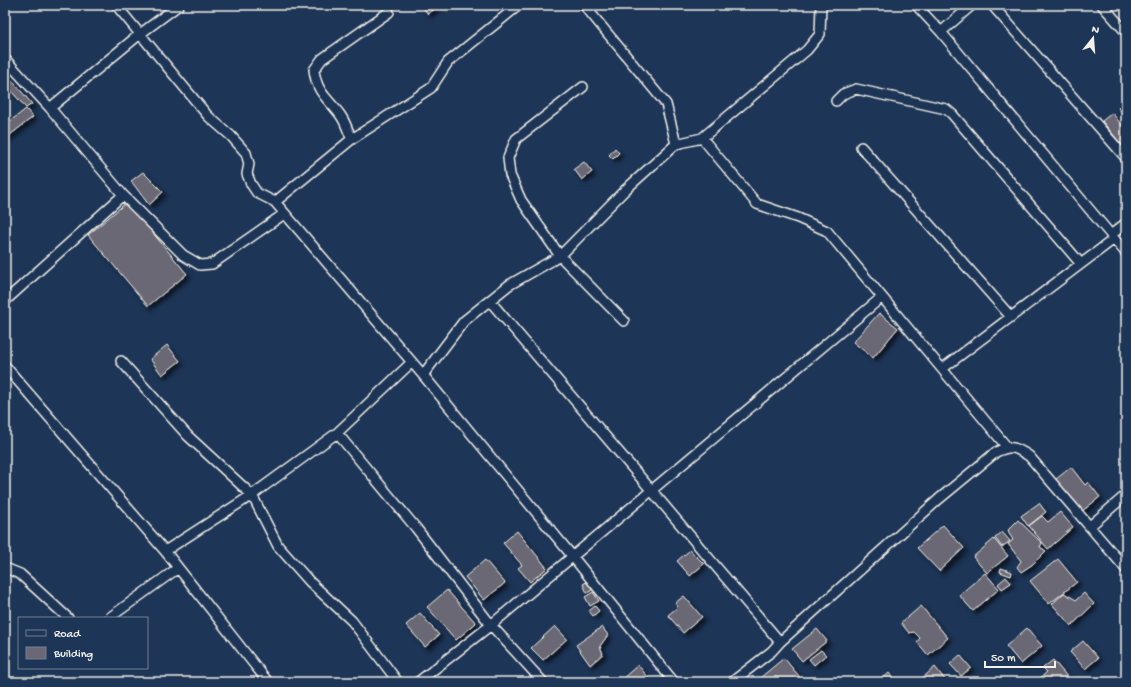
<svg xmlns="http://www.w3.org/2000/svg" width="1131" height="687" viewBox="0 0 1131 687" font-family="'Gochi Hand',sans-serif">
  <defs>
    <filter id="shadow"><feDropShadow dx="3.5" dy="3.5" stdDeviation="2" flood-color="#0009"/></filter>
  </defs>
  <rect width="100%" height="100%" fill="#1d3557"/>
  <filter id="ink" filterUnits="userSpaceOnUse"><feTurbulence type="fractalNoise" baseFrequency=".025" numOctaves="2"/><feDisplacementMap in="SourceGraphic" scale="8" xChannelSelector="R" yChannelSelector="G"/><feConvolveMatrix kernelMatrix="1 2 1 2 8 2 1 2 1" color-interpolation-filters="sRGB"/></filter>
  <g filter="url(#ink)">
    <path fill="#6b6875" stroke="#f4f1e8" filter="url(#shadow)" d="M421,5H440L428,14Z
      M5,72L32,104L26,108L5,84Z
      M1126,100V117L1118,108Z
      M26,109L33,117L5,139V125Z
      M1112,113L1126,130L1125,149L1102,121Z
      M615,148L619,153L613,159L609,155Z
      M584,162L592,172L582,180L574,169Z
      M143,172L163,192L149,205L131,181Z
      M127,202L187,274L148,306L88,235Z
      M879,313L898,328L873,358L853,342Z
      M167,345L180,361L162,375L150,359Z
      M1071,467L1085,485L1088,482L1100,497L1081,512L1055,480Z
      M1039,503L1046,512L1028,526L1021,516Z
      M1060,512L1073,527L1048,549L1029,526L1042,516L1048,522Z
      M1018,520L1042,543L1040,547L1046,551L1033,564L1021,572L1017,567L1021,561L1008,544L1013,540L1010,535L1008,530Z
      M943,525L964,548L939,571L917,548Z
      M517,531L547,568L530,582L518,568L522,565L503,543Z
      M1002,532L1010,541L1002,547L995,538Z
      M994,539L1008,556L987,573L973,557Z
      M690,550L704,564L690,576L677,561Z
      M1058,559L1077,582L1049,604L1030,581Z
      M485,560L505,583L484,600L465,577Z
      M1001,568L1012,572L1011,576L1000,572Z
      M985,573L999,589L973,611L959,595Z
      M1006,577L1011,583L1002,589L998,584Z
      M588,581L592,590L587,593L583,584Z
      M447,590L476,623L456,640L427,607Z
      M593,592L599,601L590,606L585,597Z
      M1064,593L1076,600L1084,593L1094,604L1071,626L1052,604Z
      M684,596L702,617L683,633L668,615L678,607L675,603Z
      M595,606L599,611L593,616L589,611Z
      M921,606L948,638L928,655L917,642L920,638L914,632L909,633L901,623Z
      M420,613L439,635L425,647L406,625Z
      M555,626L567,639L543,660L531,648Z
      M602,627L608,635L600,646L603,654L590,665L576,645Z
      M1027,628L1042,646L1021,664L1006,646Z
      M817,629L827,641L802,661L792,649Z
      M1083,641L1098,658L1085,669L1070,652Z
      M821,650L826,655L814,665L809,659Z
      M960,655L971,668L961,676L950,664Z
      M784,658L803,681L801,682H755Z
      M1053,660L1070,680L1067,682H1039L1038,680L1047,672L1043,668Z
      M638,665L652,682H625L622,679Z
      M935,667L946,681L918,682Z
      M889,673L896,681L894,682H883L881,680Z"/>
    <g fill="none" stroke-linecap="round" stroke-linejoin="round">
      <defs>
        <path id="street" d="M116,5L208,116L231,136L246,153L249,164L247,174L251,184L257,193L275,202L423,375L573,557L674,682
          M584,5L666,104L676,144
          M916,5L941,32L1126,253
          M992,5L1126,158
          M1102,5L1126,32
          M941,32L972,5
          M5,59L50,108L140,34L179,5
          M583,87L516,139L508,158L510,175L521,200L560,256L624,321
          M836,101L843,94L856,89L946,109L952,114L1081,264
          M50,108L123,195L183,255L200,265L212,264L284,214
          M702,138L807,50L820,34L821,5
          M352,139C348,132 346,123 341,116C328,98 317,94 314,70L322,59L389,12
          M861,147L1011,317
          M275,202L352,139L431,88L448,62L519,5
          M1111,235L1126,223
          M5,301L123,195
          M490,301L652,491L780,642
          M121,361L188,436L252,495L278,546L310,582L352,621L398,682
          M5,366L165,551L268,682
          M942,369L1114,239
          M423,375L464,321L509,285L560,256L624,191L676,144L702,138L757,204L798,218L827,231L1007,447
          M337,433L412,362
          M1090,526L1126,495
          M165,551L252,495L337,433L416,528L491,625L543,682
          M5,568L20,574L68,618
          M109,618L178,568
          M418,682L491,625L882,297
          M732,682L772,651L780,642L939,499L996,452C1012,445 1015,447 1029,456L1126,569"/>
      </defs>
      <use href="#street" stroke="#f4f1e8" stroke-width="12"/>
      <use href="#street" stroke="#1d3557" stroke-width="9"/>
    </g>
  </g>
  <rect width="1131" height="687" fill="none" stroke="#1d3557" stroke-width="20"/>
  <rect x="10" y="10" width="1111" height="667" fill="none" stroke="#f4f1e8" stroke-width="1.5" filter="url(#ink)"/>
  <rect x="18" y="617" width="130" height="52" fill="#1d3557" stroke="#738091"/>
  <rect x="26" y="630" width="20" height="6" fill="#1d3557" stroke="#738091"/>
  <text x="54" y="637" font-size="12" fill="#f4f1e8">Road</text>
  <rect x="26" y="647" width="20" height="12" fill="#6b6875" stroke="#738091"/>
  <text x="54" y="657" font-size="12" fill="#f4f1e8">Building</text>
  <g transform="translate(1093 38) rotate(17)" stroke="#1d3557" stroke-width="3" paint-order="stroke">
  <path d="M0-3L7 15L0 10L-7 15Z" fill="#f4f1e8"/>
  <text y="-6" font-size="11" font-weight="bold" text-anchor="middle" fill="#f4f1e8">N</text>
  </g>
  <path d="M985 661v6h70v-6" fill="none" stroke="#f4f1e8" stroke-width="2"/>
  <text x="991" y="661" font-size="12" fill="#f4f1e8" stroke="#1d3557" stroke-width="3" paint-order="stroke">50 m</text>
</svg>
